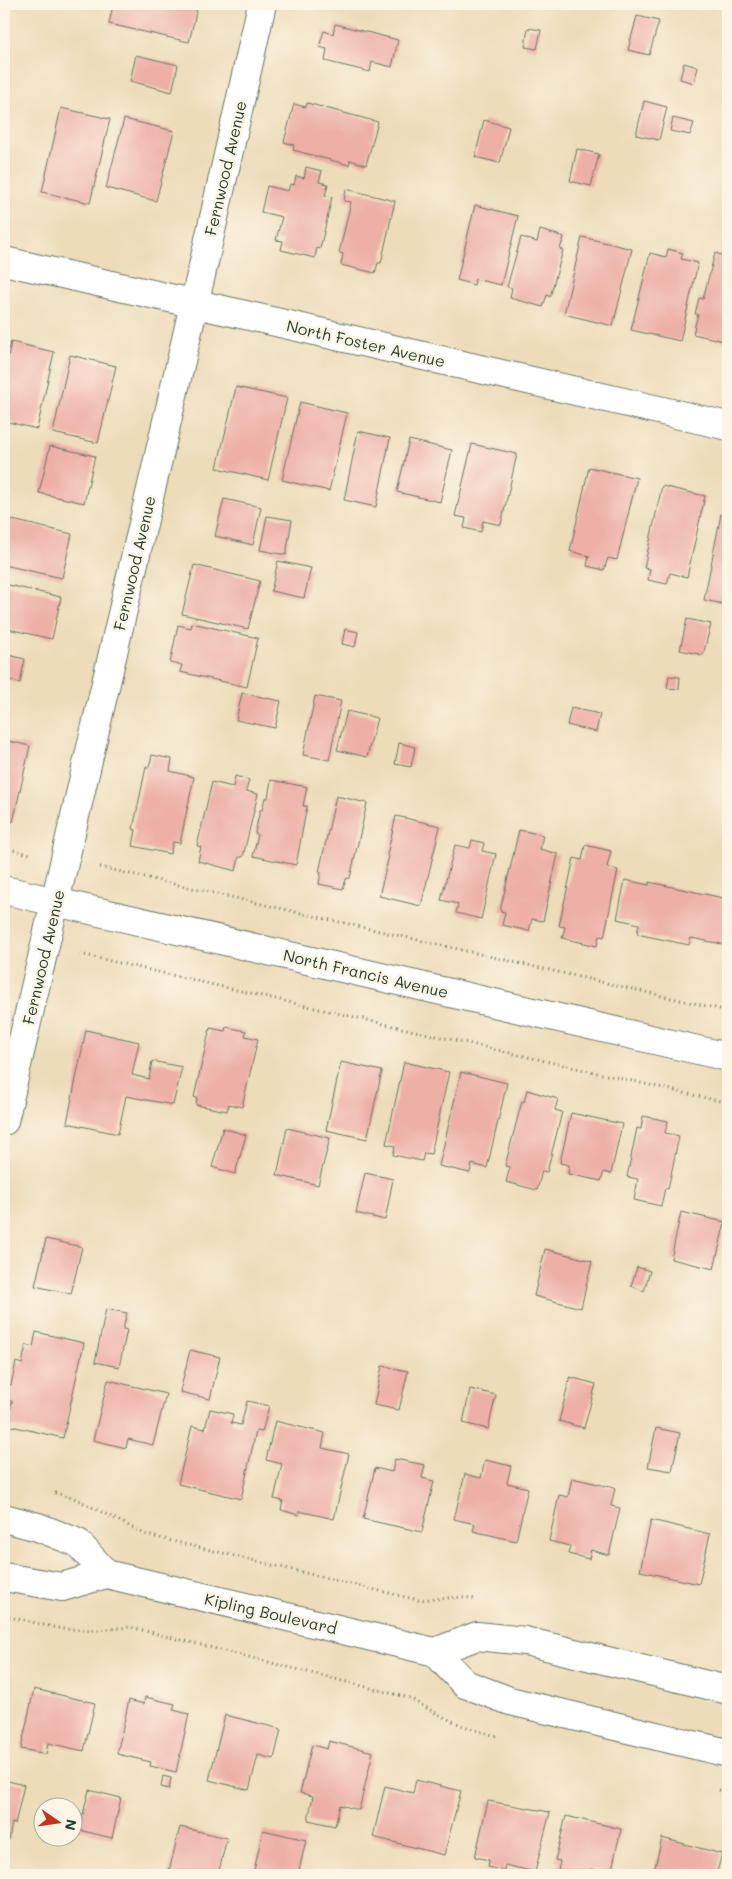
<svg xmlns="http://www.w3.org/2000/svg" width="732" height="1879" viewBox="0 0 732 1879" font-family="Mali,sans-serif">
  <rect width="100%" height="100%" fill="#fcf5e5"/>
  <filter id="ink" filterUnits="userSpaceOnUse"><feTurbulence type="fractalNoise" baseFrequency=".02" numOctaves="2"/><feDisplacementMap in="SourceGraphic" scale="10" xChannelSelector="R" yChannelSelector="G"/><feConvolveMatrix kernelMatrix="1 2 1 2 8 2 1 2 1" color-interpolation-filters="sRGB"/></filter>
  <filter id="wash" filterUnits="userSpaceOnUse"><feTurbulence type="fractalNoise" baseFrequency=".0096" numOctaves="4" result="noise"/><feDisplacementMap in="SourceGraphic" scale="20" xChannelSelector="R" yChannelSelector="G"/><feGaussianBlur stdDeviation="1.12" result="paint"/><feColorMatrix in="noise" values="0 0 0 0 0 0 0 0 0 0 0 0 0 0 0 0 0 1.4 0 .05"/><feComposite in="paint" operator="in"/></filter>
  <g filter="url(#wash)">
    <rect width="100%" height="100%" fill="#eddcba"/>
    <g id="blocks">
      <path fill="#edafa6" d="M113,4H198L189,42L109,24Z
        M637,16L659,21L649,55L628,50Z
        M335,24L398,40L392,67L372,62L370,72L325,61L327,49L319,47L324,31L333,34Z
        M528,28L541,30L537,49L525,47Z
        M136,55L178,65L172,92L130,81Z
        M684,63L698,67L694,83L680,79Z
        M644,101L667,107L659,140L636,135Z
        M307,103L378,122L366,165L350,160L349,165L293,150L294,145L284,142L294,104L306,107Z
        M61,108L110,119L90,203L42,192Z
        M673,118L694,123L690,135L670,131Z
        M124,119L174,131L156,201L106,188Z
        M484,120L509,127L500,163L475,157Z
        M577,149L599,154L591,186L570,181Z
        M306,167L322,171L319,182L328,184L325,196L332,197L320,249L317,248L315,258L281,250L283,241L276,240L282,217L261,212L267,186L288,191L290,184L294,185L296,176L304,178Z
        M346,189L395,201L381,263H378L375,273L341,265L343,254L339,253L351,202L344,201Z
        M475,205L518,216L501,285L475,279L474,285L457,280Z
        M540,230L564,237L560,249L563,250L550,297L547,295L543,307L510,298L512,288L507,287L521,237L537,242Z
        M582,237L632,249L613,326L564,314Z
        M668,249L683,253L681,259L698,263L680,341L631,330L650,253L666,257Z
        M715,253L728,257V342L693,334L698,314H695L699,298L703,299Z
        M11,342L54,352L37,429L4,421V375Z
        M70,355L116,366L98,443L53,433Z
        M236,387L287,398L268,480L217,468Z
        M300,402L347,413L329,491L282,480Z
        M358,431L390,438L376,507L344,500Z
        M409,440L452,450L440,502L397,492Z
        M472,444L517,454L501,525L483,521L481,532L464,528L466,518L455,516Z
        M50,446L95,456L84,503L39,493Z
        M589,467L637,478L617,560L608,558L604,570L587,566L589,556L570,551Z
        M662,486L705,496L687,577L670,573L667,584L648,580L650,569L644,568Z
        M224,499L261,507L253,545L215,536Z
        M727,499L728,500V605L704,600L721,514L725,515Z
        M267,516L292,520L286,555L260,550Z
        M4,518L72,534L62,578L4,565Z
        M278,561L311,568L304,598L271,591Z
        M194,565L260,581L248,629L182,614Z
        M4,584L61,597L52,639L4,628Z
        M687,619L711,624L703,655L680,650Z
        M192,623L258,638L247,687L180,672L182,665L170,663L178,625L191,628Z
        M345,629L358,632L355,647L342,644Z
        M4,654L25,659L20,683L4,679Z
        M669,676L680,677L679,689L667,688Z
        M242,693L281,701L275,728L236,720Z
        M315,696L341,701L329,760L303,755Z
        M571,708L600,714L596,732L567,725Z
        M347,711L377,718L367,757L337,750Z
        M4,740L30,746L13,822L4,820Z
        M399,743L415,747L411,767L395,764Z
        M152,755L172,759L170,771L194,777L180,843L173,842L170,854L133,846L136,830L133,829L146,767H149Z
        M235,776L249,780L246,791L258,794L243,857H239L236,871L198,861L201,847L197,846L212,782L233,787Z
        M271,780L307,787L303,806H307L296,865L253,856L258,835L255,833L260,810H262L265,798H268Z
        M336,796L367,803L350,878L346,879L343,889L319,884L321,872H319Z
        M396,816L440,826L421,906L379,896L389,856L387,855Z
        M519,830L543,835L540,849L558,854L543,921L532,919L529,931L502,925L505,912L500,911Z
        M472,840L484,843L482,851L496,854L481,919L456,913L458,904L441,900L455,845L470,848Z
        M585,845L611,851L607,867L618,870L604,937L599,936L597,946L562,938L565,927L559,926L574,858L582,860Z
        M625,880L649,885V882L728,899L727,945L691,938L689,945L637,934L639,924L617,919Z
        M226,1027L246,1031L245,1036L258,1039L242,1107L229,1104L227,1111L196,1105L197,1098L194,1097L210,1028L225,1031Z
        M86,1030L139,1042L132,1075L149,1079L152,1061L182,1067L173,1105L126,1096L118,1134L67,1123Z
        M341,1062L382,1071L367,1139L326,1130Z
        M404,1062L449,1072L431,1154L424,1153L422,1161L393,1155L395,1146L386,1144Z
        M461,1072L507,1083L487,1168L472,1164L470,1173L439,1166Z
        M527,1090L558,1099L555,1110L562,1112L547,1172L542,1171L537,1190L506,1182L510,1167L505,1166L522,1101L524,1102Z
        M571,1113L622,1124L611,1174L604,1172L601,1181L568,1174L569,1165L560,1163Z
        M643,1116L668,1121L665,1133L679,1136L668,1189L665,1188L661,1206L634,1200L638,1179L627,1177L637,1128L641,1129Z
        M223,1128L246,1135L235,1174L212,1167Z
        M287,1128L330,1138L318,1185L277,1175Z
        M365,1173L393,1179L385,1220L356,1213Z
        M681,1212L725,1222L714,1269L671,1259Z
        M46,1239L82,1247L71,1294L35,1286Z
        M545,1249L592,1261L581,1308L534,1296Z
        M637,1267L650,1271L644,1291L631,1286Z
        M106,1309L127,1313L123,1329L127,1330L119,1367L95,1362Z
        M36,1332L84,1343L63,1438L7,1425L12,1401L4,1400L8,1384L11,1385L16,1362L22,1364L26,1345L33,1347Z
        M190,1350L220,1357L210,1399L180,1392Z
        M382,1366L408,1371L399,1410L374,1405Z
        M570,1377L596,1384L584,1428L559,1421Z
        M108,1380L166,1394L153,1445L128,1439L126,1448L93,1440Z
        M470,1389L496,1395L488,1429L463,1423Z
        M247,1401L269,1406L262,1432L256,1431L241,1499L178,1484L192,1426L205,1429L210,1409L233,1414L231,1423L241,1425Z
        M275,1421L325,1433L322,1448L349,1454L334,1519L299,1511V1515L281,1510L283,1501L274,1499L282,1464L266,1460Z
        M656,1428L680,1433L672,1471L648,1467Z
        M395,1459L425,1465L422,1478L434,1481L422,1532L363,1519L375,1468L392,1472Z
        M485,1460L511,1466L507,1483L528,1488L516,1541L473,1531L475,1524L454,1519L465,1474L481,1478Z
        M572,1478L615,1488L611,1506L620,1508L609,1555L591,1550L589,1559L568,1554L570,1546L549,1541L559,1495L568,1497Z
        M651,1520L710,1534L699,1584L640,1571Z
        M34,1689L95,1703L84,1751L48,1743L46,1754L21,1749Z
        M145,1697L175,1704L173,1710L189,1714L176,1772L150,1766L151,1762L117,1754L129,1700L144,1704Z
        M225,1715L281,1729L274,1759L258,1755L249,1790L209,1780Z
        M329,1741L373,1752L359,1810L340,1805L335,1826L308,1820L313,1796L300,1793L312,1745L327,1749Z
        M163,1776L171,1778L169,1789L161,1787Z
        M4,1780L24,1785L15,1824L12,1823L9,1840L4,1839Z
        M416,1780L461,1791L444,1855L373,1837L385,1786L413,1793Z
        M89,1790L121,1798L112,1838L79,1830Z
        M488,1801L550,1812L535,1872L505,1865L504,1871L488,1867L489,1860L475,1857Z
        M566,1816L621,1829L611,1874L591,1869L590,1875H557L560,1861L555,1860Z
        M180,1827L227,1838L218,1875H168Z
        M263,1830L306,1840L298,1875H253Z
        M662,1838L722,1854L716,1875H653Z"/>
    </g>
  </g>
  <g filter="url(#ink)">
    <use href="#blocks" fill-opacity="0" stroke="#677563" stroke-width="1"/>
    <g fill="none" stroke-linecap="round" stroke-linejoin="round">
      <defs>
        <path id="minor" d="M4,261L232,312L728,426
          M4,890L728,1057
          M4,1121L204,262L262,4
          M4,1518L38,1527L78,1543L106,1574
          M4,1577L62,1587L106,1574L435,1652L465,1684L510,1701L728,1753
          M435,1652L477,1636L525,1641L728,1690"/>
      </defs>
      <use href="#minor" stroke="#677563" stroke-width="30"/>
      <path stroke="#677563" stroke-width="3" stroke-dasharray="1 4" stroke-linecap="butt" d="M4,848L30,854
        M100,867L728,1011
        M80,954L728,1103
        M55,1493L74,1498L147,1535L418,1600L464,1597L476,1599
        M9,1617L62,1629L99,1630L130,1627L410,1698C439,1716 463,1728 497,1736
        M719,1790L728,1792"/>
      <use href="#minor" stroke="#fff" stroke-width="28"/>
    </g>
  </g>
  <g text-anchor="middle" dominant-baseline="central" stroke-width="5" stroke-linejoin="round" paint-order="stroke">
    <g font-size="16" fill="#1f3d34" stroke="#fcf5e5">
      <text transform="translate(225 168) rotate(-77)">Fernwood Avenue</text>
      <text transform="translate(366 343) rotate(13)">North Foster Avenue</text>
      <text transform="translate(134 563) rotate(-77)">Fernwood Avenue</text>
      <text transform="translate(43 957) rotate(-77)">Fernwood Avenue</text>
      <text transform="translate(366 973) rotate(13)">North Francis Avenue</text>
      <text transform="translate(271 1613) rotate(13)">Kipling Boulevard</text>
    </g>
  </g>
  <rect width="732" height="1879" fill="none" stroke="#fcf5e5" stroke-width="20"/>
  <g transform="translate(58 1822) rotate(103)"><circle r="24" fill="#fcf5e5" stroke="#a4ab9e"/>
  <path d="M0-4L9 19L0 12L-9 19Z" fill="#c8321e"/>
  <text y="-8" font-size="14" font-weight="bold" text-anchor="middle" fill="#1f3d34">N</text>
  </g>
</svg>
